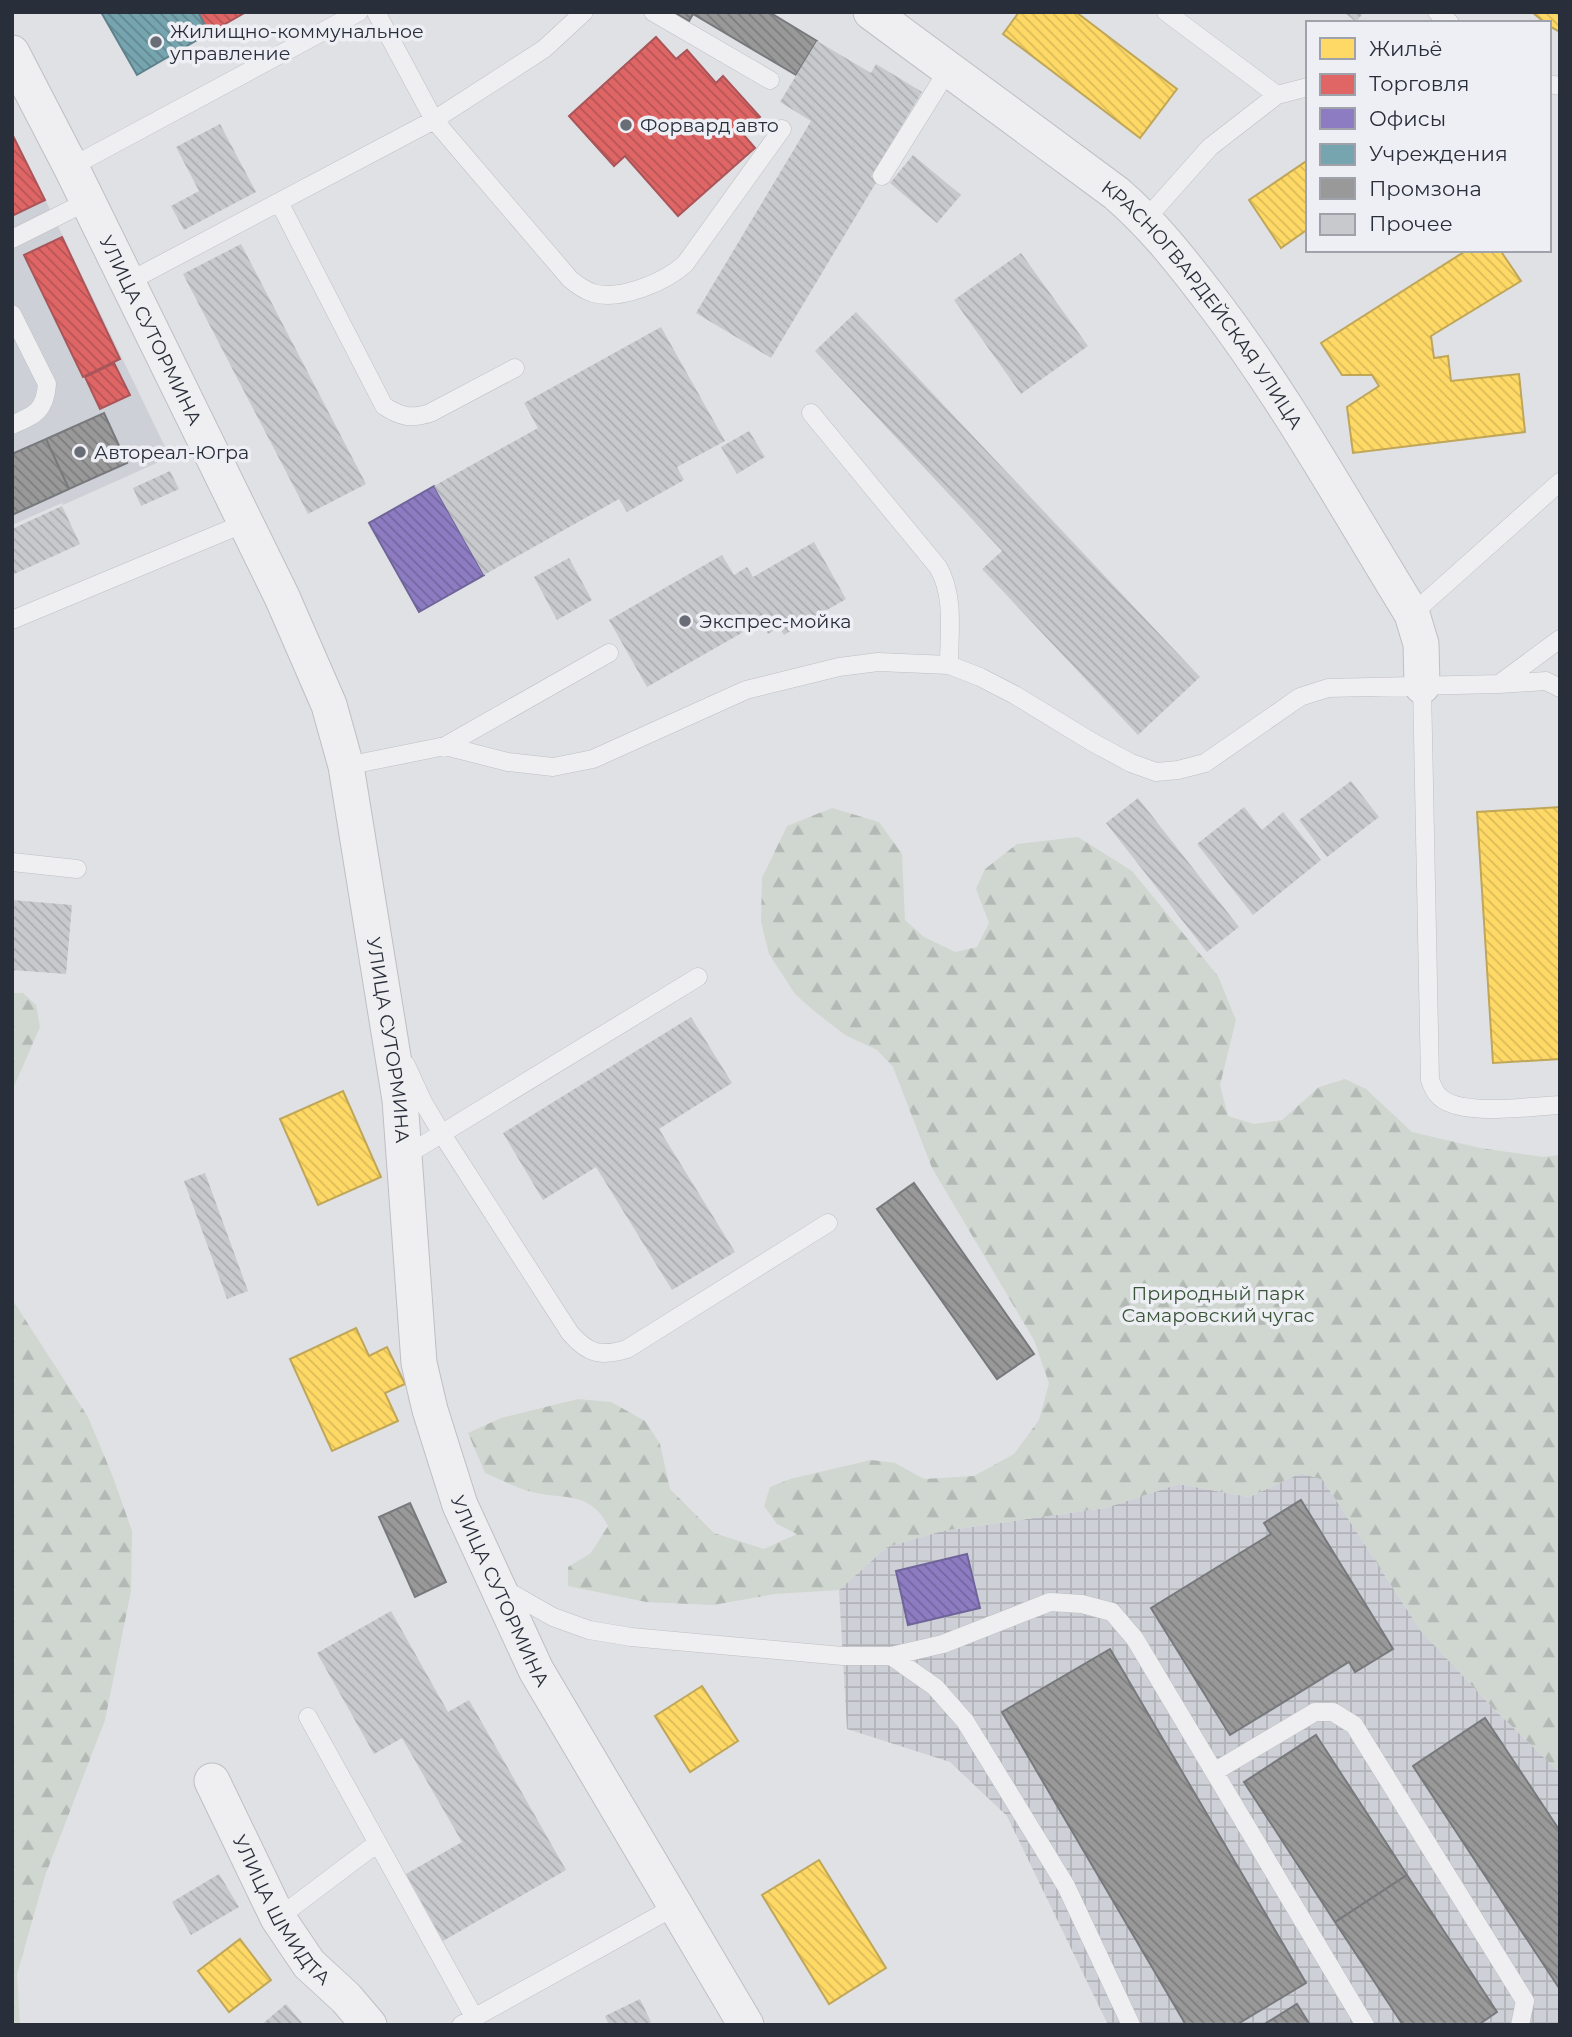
<svg xmlns="http://www.w3.org/2000/svg" width="1572" height="2037" viewBox="0 0 1572 2037" font-family="Montserrat,sans-serif">
  <defs>
    <pattern id="industrial-grid" width="8" height="8" patternUnits="userSpaceOnUse" patternTransform="scale(1.75)"><rect width="8" height="8" fill="#ced0d7"/><path d="M0 4h8M4 0v8" fill="none" stroke="#b1b3b9"/></pattern>
    <pattern id="forest-firs" width="22" height="20" patternUnits="userSpaceOnUse" patternTransform="scale(1.75)"><rect width="22" height="20" fill="#d0d7d0"/><path d="M5 1l3.5 6h-7zM16 11l3.5 6h-7z" fill="#b3b9b4"/></pattern>
    <pattern id="homes-back-hatch" width="6" height="6" patternUnits="userSpaceOnUse" patternTransform="scale(1.75)"><rect width="6" height="6" fill="#ffd966"/><path d="M-1 5l2 2M0 0l6 6M5-1l2 2" fill="none" stroke="#dbbb59"/></pattern>
    <pattern id="shops-back-hatch" width="6" height="6" patternUnits="userSpaceOnUse" patternTransform="scale(1.75)"><rect width="6" height="6" fill="#e06666"/><path d="M-1 5l2 2M0 0l6 6M5-1l2 2" fill="none" stroke="#b65455"/></pattern>
    <pattern id="offices-back-hatch" width="6" height="6" patternUnits="userSpaceOnUse" patternTransform="scale(1.75)"><rect width="6" height="6" fill="#8e7cc3"/><path d="M-1 5l2 2M0 0l6 6M5-1l2 2" fill="none" stroke="#7466a0"/></pattern>
    <pattern id="public-back-hatch" width="6" height="6" patternUnits="userSpaceOnUse" patternTransform="scale(1.75)"><rect width="6" height="6" fill="#76a5af"/><path d="M-1 5l2 2M0 0l6 6M5-1l2 2" fill="none" stroke="#618790"/></pattern>
    <pattern id="industry-back-hatch" width="6" height="6" patternUnits="userSpaceOnUse" patternTransform="scale(1.75)"><rect width="6" height="6" fill="#999"/><path d="M-1 5l2 2M0 0l6 6M5-1l2 2" fill="none" stroke="#7d7d7e"/></pattern>
    <pattern id="building-back-hatch" width="6" height="6" patternUnits="userSpaceOnUse" patternTransform="scale(1.75)"><rect width="6" height="6" fill="#c8c9cc"/><path d="M-1 5l2 2M0 0l6 6M5-1l2 2" fill="none" stroke="#acadb0"/></pattern>
  </defs>
  <rect width="100%" height="100%" fill="#e0e1e4"/>
  <path fill="#ced0d7" d="M12,131L170,457L63,505L62,503L12,525Z"/>
  <path fill="url(#industrial-grid)" d="M1301,1473L1323,1480L1421,1631L1493,1708L1560,1773V2025H1108L1007,1816L950,1762L847,1729L839,1590L887,1547L942,1531L1105,1508L1179,1484L1249,1497Z"/>
  <path fill="url(#forest-firs)" d="M832,808L879,822L902,854L905,920L924,937L955,952L977,947L989,923L976,889L985,869L1017,844L1078,837L1132,871L1218,976L1236,1020L1220,1085L1228,1116L1254,1124L1282,1120L1319,1087L1345,1079L1366,1089L1412,1132L1480,1148L1543,1157L1560,1155V1773L1493,1708L1421,1631L1323,1480L1301,1473L1249,1497L1179,1484L1105,1508L942,1531L887,1547L839,1590L775,1594L713,1605L646,1602L568,1586V1567L591,1553L608,1526C590,1490 563,1500 532,1492C516,1488 500,1479 485,1473L468,1433L501,1418L578,1399L611,1402L645,1421L660,1444L670,1489L714,1533L764,1549L797,1534L777,1524L764,1506L770,1487L790,1479L871,1460L895,1463L924,1479L974,1476L1014,1454L1039,1420L1049,1383L1034,1340L932,1168L893,1067L877,1050L845,1035L814,1011L795,994L769,954L761,922L762,878L787,826Z
    M12,993H23L36,1005L40,1027L12,1091Z
    M12,1299L88,1417L113,1477L132,1531L131,1591L105,1720L45,1876L17,1974L20,2025H12Z"/>
  <path fill="url(#homes-back-hatch)" stroke="#bfa659" stroke-width="2" d="M1019,12H1076L1177,89L1140,138L1003,34Z
    M1532,12H1560V32L1549,26V23H1545Z
    M1308,160V229L1281,248L1249,200Z
    M1467,250H1500L1521,281L1431,336L1434,358L1448,356L1451,381L1519,374L1525,432L1353,453L1347,407L1379,386L1372,375H1342L1321,343Z
    M1560,807V1059L1493,1063L1477,812Z
    M343,1091L381,1177L318,1205L280,1119Z
    M356,1328L369,1356L387,1347L405,1384L385,1393L398,1421L332,1451L290,1359Z
    M702,1686L738,1741L690,1772L655,1716Z
    M819,1860L886,1968L829,2004L762,1895Z
    M240,1939L271,1980L229,2012L198,1971Z"/>
  <path fill="url(#shops-back-hatch)" stroke="#a95559" stroke-width="2" d="M198,12H246L209,33Z
    M656,37L676,59L687,50L716,83L723,76L760,117L742,133L755,148L678,216L625,156L614,166L569,116Z
    M12,134L45,200L12,216Z
    M62,237L120,359L83,377L24,255Z
    M114,363L130,395L100,409L85,377Z"/>
  <path fill="url(#offices-back-hatch)" stroke="#70659a" stroke-width="2" d="M434,486L484,575L419,612L369,523Z
    M967,1554L980,1608L908,1625L896,1571Z"/>
  <path fill="url(#public-back-hatch)" stroke="#5f818c" stroke-width="2" d="M101,12H198L209,33L137,75Z"/>
  <path fill="url(#industry-back-hatch)" stroke="#77797d" stroke-width="2" d="M674,12H769L817,41L796,75L693,14L689,21Z
    M104,413L127,463L69,489L46,439Z
    M46,439L69,489L12,515V454Z
    M914,1183L1034,1354L997,1379L877,1209Z
    M1301,1500L1393,1649L1355,1672L1349,1662L1230,1735L1151,1608L1271,1534L1264,1523Z
    M410,1503L446,1582L415,1597L379,1517Z
    M1110,1649L1306,1983L1236,2025H1186L1002,1712Z
    M1485,1718L1560,1831L1559,1988L1413,1766Z
    M1316,1735L1407,1875L1335,1922L1244,1782Z
    M1407,1875L1497,2012L1478,2025H1403L1335,1922Z
    M1297,2004L1310,2025H1263Z"/>
  <path fill="url(#building-back-hatch)" d="M1344,12H1364L1356,22Z
    M817,41L871,73L876,64L922,92L871,177L877,181L771,358L696,313L811,121L780,102Z
    M220,124L256,192L184,230L171,206L199,191L176,147Z
    M913,155L961,195L937,223L890,183Z
    M241,244L366,484L308,514L183,274Z
    M1021,253L1088,346L1021,394L954,300Z
    M856,312L1200,677L1138,735L982,569L1002,551L815,351Z
    M661,327L725,441L677,467L684,480L627,512L619,499L484,575L434,486L538,428L524,403Z
    M749,431L765,457L737,474L721,447Z
    M170,471L179,489L141,506L133,488Z
    M62,506L80,544L12,575V529Z
    M814,542L846,599L784,635L779,627L768,634L761,622L647,687L609,620L722,555L734,575L747,567L753,577Z
    M569,558L592,600L557,620L534,577Z
    M1351,781L1379,817L1327,857L1299,820Z
    M1138,798L1239,927L1207,952L1106,823Z
    M1244,807L1262,830L1283,812L1321,860L1253,915L1197,844Z
    M12,900L72,905L66,974L12,970Z
    M691,1017L732,1083L659,1129L735,1252L672,1290L596,1167L543,1200L503,1133Z
    M205,1173L248,1291L227,1299L184,1181Z
    M391,1611L448,1712L469,1700L566,1870L443,1941L406,1874L462,1842L402,1738L374,1754L317,1653Z
    M219,1874L239,1907L191,1935L172,1902Z
    M640,1999L651,2022L645,2025H609L605,2016Z
    M286,2004L304,2025H261Z"/>
  <g fill="none" stroke-linecap="round" stroke-linejoin="round">
    <defs>
      <path id="service" d="M376,12L434,120L570,279C577,285 584,290 593,293C620,301 665,282 685,264L782,129
        M653,12L770,80
        M1166,12L1277,95
        M1437,12L1450,23
        M1549,84L1560,86
        M71,167L359,12
        M882,176L948,70
        M279,202L384,406C401,417 411,419 430,413L515,368
        M1146,219L1210,147L1277,95L1308,87
        M12,239L88,201
        M128,282L434,120L544,49L584,12
        M12,314L47,384C45,411 35,415 12,425
        M811,413L938,567C955,596 949,633 949,665
        M1412,614L1560,482
        M12,620L245,523
        M1499,684L1546,681L1560,688
        M1422,686L1430,1080C1432,1085 1434,1091 1438,1095C1457,1118 1531,1106 1560,1105
        M445,746L609,653
        M346,766L445,746L508,762L553,767L593,759L746,690L839,667L878,662L949,665L980,677L1015,695L1092,742L1131,763L1156,772L1178,770L1205,763L1300,697L1328,688L1499,684L1560,639
        M12,862L77,869
        M406,1065L423,1102L442,1134L570,1333C588,1354 601,1357 627,1349L828,1223
        M405,1156L698,977
        M504,1589L553,1617L589,1630L631,1637L843,1656H891L943,1644L1050,1602L1082,1604L1112,1612L1135,1639L1365,2025
        M891,1656L935,1687L965,1721L1066,1886L1131,2025
        M308,1717L474,2017
        M1214,1772L1315,1712H1333L1354,1725L1525,2001L1520,2025
        M278,1918L376,1844
        M461,2025L676,1906"/>
      <g id="minor">
        <path id="s1" d="M871,12L1116,193C1153,225 1178,257 1208,296C1285,396 1346,507 1412,614L1421,644L1422,686"/>
        <path id="s2" d="M12,53L71,167L282,597L329,705L346,766L400,1100L419,1363L430,1410L460,1505L536,1670L746,2025"/>
        <path id="s3" d="M212,1781L278,1918L309,1964L346,1998L369,2025"/>
      </g>
    </defs>
    <use href="#service" stroke="#bebfc2" stroke-width="19"/>
    <use href="#minor" stroke="#bebfc2" stroke-width="37"/>
    <use href="#service" stroke="#efeff1" stroke-width="18"/>
    <use href="#minor" stroke="#efeff1" stroke-width="35"/>
  </g>
  <g fill="#696d76" stroke="#edeff4" stroke-width="2.5">
    <circle cx="156" cy="42" r="7"/>
    <circle cx="626" cy="125" r="7"/>
    <circle cx="80" cy="452" r="7"/>
    <circle cx="685" cy="621" r="7"/>
  </g>
  <g text-anchor="middle" dominant-baseline="central" stroke-width="7" stroke-linejoin="round" paint-order="stroke">
    <g font-size="19" fill="#292e3b" stroke="#edeff4" text-anchor="start">
      <text x="170" y="31">Жилищно-коммунальное<tspan x="170" dy="22">управление</tspan></text>
      <text x="640" y="125">Форвард авто</text>
      <text x="94" y="452">Автореал-Югра</text>
      <text x="699" y="621">Экспрес-мойка</text>
    </g>
    <g font-size="19" fill="#292e3b" stroke="#edeff4">
      <text stroke="none"><textPath href="#s1" startOffset="446">КРАСНОГВАРДЕЙСКАЯ УЛИЦА</textPath></text>
      <text stroke="none"><textPath href="#s2" startOffset="310">УЛИЦА СУТОРМИНА</textPath></text>
      <text stroke="none"><textPath href="#s2" startOffset="1066">УЛИЦА СУТОРМИНА</textPath></text>
      <text stroke="none"><textPath href="#s2" startOffset="1633">УЛИЦА СУТОРМИНА</textPath></text>
      <text stroke="none"><textPath href="#s3" startOffset="147">УЛИЦА ШМИДТА</textPath></text>
    </g>
    <g font-size="19" fill="#3a5538" stroke="#edeff4">
      <text x="1218" y="1293">Природный парк<tspan x="1218" dy="22">Самаровский чугас</tspan></text>
    </g>
  </g>
  <rect width="1572" height="2037" fill="none" stroke="#292e3b" stroke-width="28"/>
  <rect x="1306" y="21" width="245" height="231" fill="#edeff4" stroke="#9fa2aa" stroke-width="2"/>
  <rect x="1320" y="38" width="35" height="21" fill="#ffd966" stroke="#9fa2aa" stroke-width="2"/>
  <text x="1369" y="56" font-size="21" fill="#292e3b">Жильё</text>
  <rect x="1320" y="74" width="35" height="21" fill="#e06666" stroke="#9fa2aa" stroke-width="2"/>
  <text x="1369" y="91" font-size="21" fill="#292e3b">Торговля</text>
  <rect x="1320" y="108" width="35" height="21" fill="#8e7cc3" stroke="#9fa2aa" stroke-width="2"/>
  <text x="1369" y="126" font-size="21" fill="#292e3b">Офисы</text>
  <rect x="1320" y="144" width="35" height="21" fill="#76a5af" stroke="#9fa2aa" stroke-width="2"/>
  <text x="1369" y="161" font-size="21" fill="#292e3b">Учреждения</text>
  <rect x="1320" y="178" width="35" height="21" fill="#999999" stroke="#9fa2aa" stroke-width="2"/>
  <text x="1369" y="196" font-size="21" fill="#292e3b">Промзона</text>
  <rect x="1320" y="214" width="35" height="21" fill="#c8c9cc" stroke="#9fa2aa" stroke-width="2"/>
  <text x="1369" y="231" font-size="21" fill="#292e3b">Прочее</text>
</svg>
